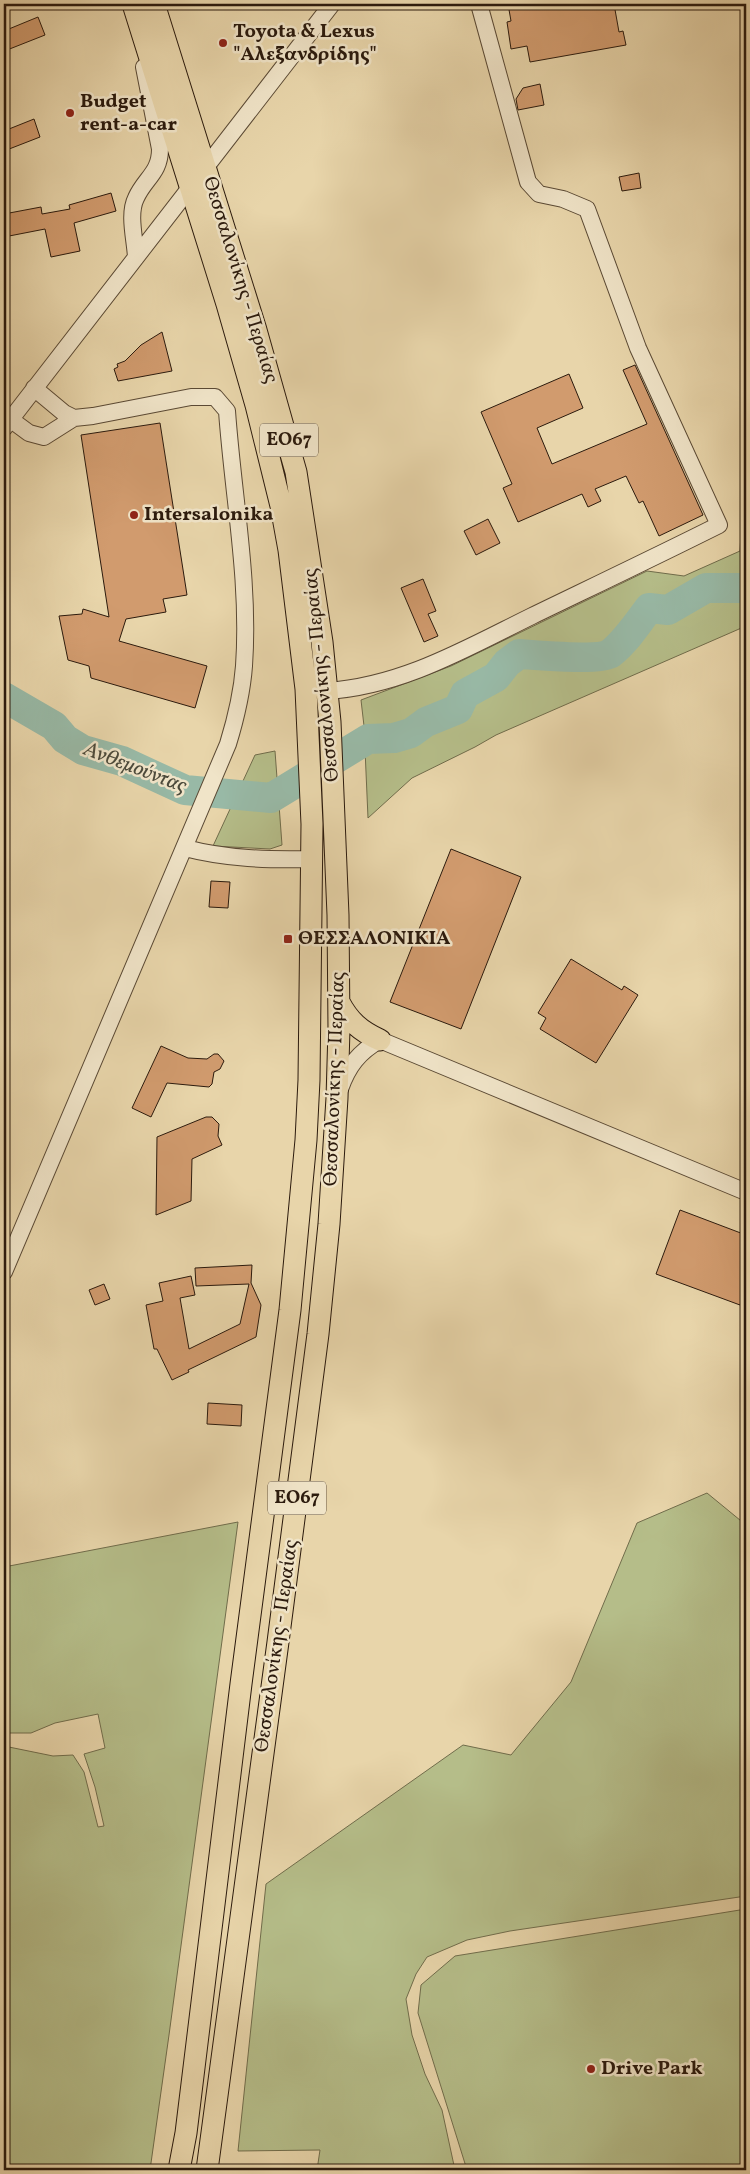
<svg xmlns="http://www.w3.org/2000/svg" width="750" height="2174" viewBox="0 0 750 2174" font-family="Vollkorn,serif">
  <rect width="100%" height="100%" fill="#e8d5aa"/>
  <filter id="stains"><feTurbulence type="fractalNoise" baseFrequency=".004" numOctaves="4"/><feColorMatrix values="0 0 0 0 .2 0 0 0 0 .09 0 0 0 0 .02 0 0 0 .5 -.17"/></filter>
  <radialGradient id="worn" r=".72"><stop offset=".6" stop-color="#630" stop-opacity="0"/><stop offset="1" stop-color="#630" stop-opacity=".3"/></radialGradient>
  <path fill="#b5bd89" stroke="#706c4b" d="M746,499V626L496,735L475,747L412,778L368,818L364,726L361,700L451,666L647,571L684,576L740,551L743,500Z
    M275,751L282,845L270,849L213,846L255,755Z
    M707,1493L746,1525V1896L510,1931L467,1940L427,1957L416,1974L406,1999L412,2035L425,2074L442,2110L455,2170H317L320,2150L238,2151L266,1884L463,1745L511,1755L571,1682L637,1523Z
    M238,1522L169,2035L150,2170H4V1746L53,1756L73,1755L84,1772L98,1827L104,1826L95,1787L84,1754L105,1748L98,1714L55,1723L31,1733H4V1567Z
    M746,1909V2170H467L418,2013L421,1985L455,1956Z"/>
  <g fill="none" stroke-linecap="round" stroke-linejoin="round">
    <path stroke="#98b9a6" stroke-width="30" d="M4,697L54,726L65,739L83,750L122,761L185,790L271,798L368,739L394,738L411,733L426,722L458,709L465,694L496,677L507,663L519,654C536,655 600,661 611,653C626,641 638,623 649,608L668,610L706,588H746"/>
  </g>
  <path fill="#d19b6e" stroke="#2b1a0d" d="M508,4H614L619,32L623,31L626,45L530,62L527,46L511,49L507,22L511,21Z
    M38,17L45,35L7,50L4,42V31Z
    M540,84L544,105L518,110L516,99L523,88Z
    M34,119L40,137L4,151V131Z
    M639,173L641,188L622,191L619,177Z
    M111,193L116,211L74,223L80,251L51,257L45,229L4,237V214L41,207L42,214L70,209L69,205Z
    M162,332L172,371L118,381L114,369L118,367L117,364L125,361L141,345Z
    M635,365L703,515L659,536L643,501L639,503L626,476L595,489L601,501L588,507L582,494L518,522L503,488L512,484L481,412L569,374L583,408L537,428L552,464L647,424L623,370Z
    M160,423L187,595L163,599L166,612L126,619L119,641L207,666L195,708L91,678L89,666L68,660L59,616L82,614L83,609L109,617L81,435Z
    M488,519L500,543L476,555L464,531Z
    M423,579L436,611L428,614L438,636L424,642L401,588Z
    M451,849L521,877L461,1029L390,1002Z
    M211,881L230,882L228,908L209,907Z
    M571,959L622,990L624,986L638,995L596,1063L540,1029L546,1018L538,1013Z
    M161,1046L188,1058L207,1059L214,1054H218L224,1061L220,1069L214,1072L212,1084L209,1087L167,1083L151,1117L132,1108Z
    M206,1117H212L219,1124L218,1136L222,1145L192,1159L191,1201L156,1215L157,1137Z
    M680,1210L746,1235V1289L740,1305L656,1274Z
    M252,1265L251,1283L261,1305L256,1337L188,1370L189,1372L172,1380L157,1349H154L146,1305L163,1301L159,1283L191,1276L195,1295L180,1298L189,1349L240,1324L249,1284L196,1286L195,1268Z
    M104,1284L110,1299L95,1305L89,1290Z
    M208,1403L242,1405L241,1426L207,1424Z"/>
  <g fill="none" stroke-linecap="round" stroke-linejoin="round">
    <defs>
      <path id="minor" d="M136,257C135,239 128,214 136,198C145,178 160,173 160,149L144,67
        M10,419L29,433L44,437L74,418
        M4,428L332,4
        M327,691C402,686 465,649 532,616C594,586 657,556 719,525L638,348L587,209L563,199L539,194L528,182L479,4
        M185,848C227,859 269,860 312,859
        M340,1089C348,1066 359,1052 380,1040L746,1192
        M4,1272L228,744C236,718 242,693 244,666C250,581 233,496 227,411L215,397H191L93,416L74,418L64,413L34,388"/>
      <path id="major" d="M133,4L227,304L256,405L281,506L289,550L306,689L312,824L309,1080L306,1140L290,1310L241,1684L186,2133L179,2170
        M154,4L256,330L296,472L322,642L330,722L338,915L339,1029L337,1098L329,1224L318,1334L278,1642L207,2170
        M339,1002C349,1021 360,1031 380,1040"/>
    </defs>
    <use href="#minor" stroke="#5a4934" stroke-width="18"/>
    <use href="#major" stroke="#2b1a0d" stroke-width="23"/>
    <use href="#minor" stroke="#f0e4c8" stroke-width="16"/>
    <use href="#major" stroke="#e8d5aa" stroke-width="21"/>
  </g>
  <g fill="#8f2418" stroke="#f0e4c8" stroke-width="2">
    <circle cx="223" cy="43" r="5"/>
    <circle cx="70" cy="113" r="5"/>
    <circle cx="134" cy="515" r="5"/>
    <rect x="283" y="934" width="10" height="10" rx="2.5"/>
    <circle cx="591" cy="2069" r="5"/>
  </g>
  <g text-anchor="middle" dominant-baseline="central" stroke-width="5" stroke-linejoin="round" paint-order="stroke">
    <g fill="#f0e4c8" stroke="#665745" stroke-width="1">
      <rect x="260" y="423.5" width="58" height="33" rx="4"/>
      <rect x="268" y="1481.5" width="58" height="33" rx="4"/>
    </g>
    <g font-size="19" font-weight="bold" fill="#2b1a0d">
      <text x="289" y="440">ΕΟ67</text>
      <text x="297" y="1498">ΕΟ67</text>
    </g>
    <g font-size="20" font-weight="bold" fill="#2b1a0d" stroke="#f0e4c8" text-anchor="start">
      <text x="233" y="32">Toyota &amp; Lexus<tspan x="233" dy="23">"Αλεξανδρίδης"</tspan></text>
      <text x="80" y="102">Budget<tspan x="80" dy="23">rent-a-car</tspan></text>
      <text x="144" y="515">Intersalonika</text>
      <text x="298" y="939">ΘΕΣΣΑΛΟΝΙΚΙΑ</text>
      <text x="601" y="2069">Drive Park</text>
    </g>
    <g font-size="20" fill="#2b1a0d" stroke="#f0e4c8">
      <text transform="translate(240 280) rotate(73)">Θεσσαλονίκης - Περαίας</text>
      <text transform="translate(322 675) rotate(-96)">Θεσσαλονίκης - Περαίας</text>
      <text transform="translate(335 1079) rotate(-88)">Θεσσαλονίκης - Περαίας</text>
      <text transform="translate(277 1646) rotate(-82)">Θεσσαλονίκης - Περαίας</text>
    </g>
    <g font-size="21" font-style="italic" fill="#4c4a3b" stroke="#f0e4c8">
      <text transform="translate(135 768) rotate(21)">Ανθεμούντας</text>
    </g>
  </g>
  <rect width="750" height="2174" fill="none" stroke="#e8d5aa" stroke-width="20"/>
  <rect x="5" y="5" width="740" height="2164" fill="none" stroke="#2b1a0d" stroke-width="2.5"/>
  <rect x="10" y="10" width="730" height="2154" fill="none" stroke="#2b1a0d"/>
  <rect width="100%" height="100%" filter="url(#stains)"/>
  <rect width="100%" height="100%" fill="url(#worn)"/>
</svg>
